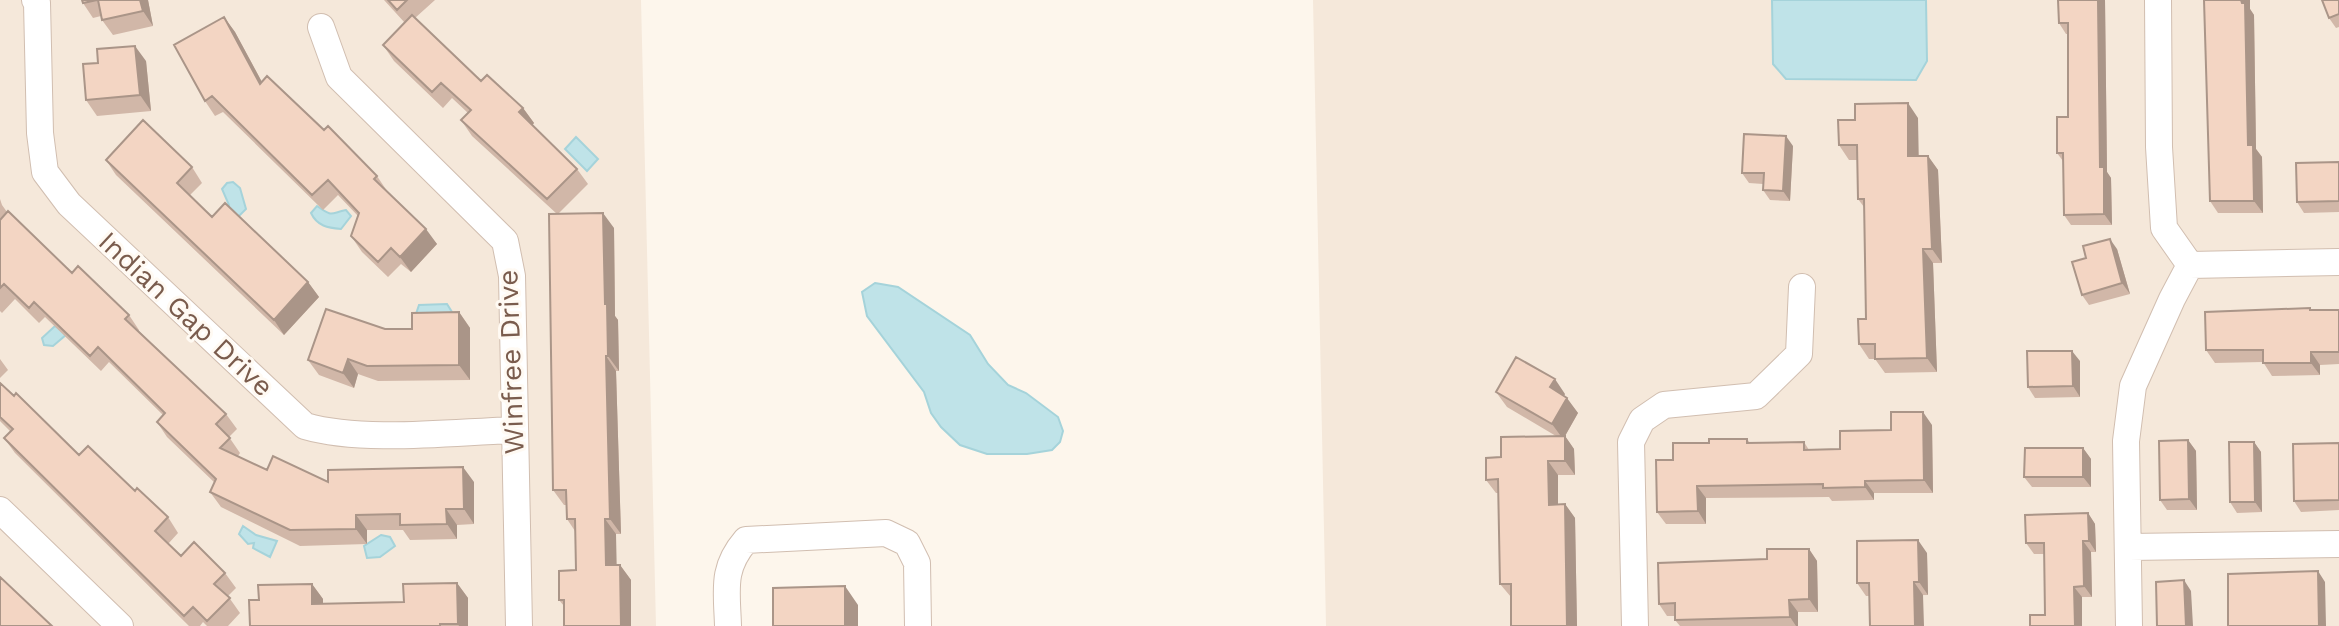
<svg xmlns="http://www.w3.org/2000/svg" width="2339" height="626" viewBox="0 0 2339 626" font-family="'Work Sans',sans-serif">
  <rect width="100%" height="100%" fill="#fdf6ec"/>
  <path fill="#f5e8da" d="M0,0H641L656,626H0Z
    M1313,0H2339V626H1326Z"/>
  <path fill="#bfe3e8" stroke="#a5d3da" stroke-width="2" d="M1772,0H1926L1927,61L1916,80L1786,79L1773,64Z
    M576,137L598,159L587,171L565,149Z
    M233,182L240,188L246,209L237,218L227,211L229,205L222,189L227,183Z
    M317,206C334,218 330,213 346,210L351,216L341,229C328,228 317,226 311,213Z
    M875,283L898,287L970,335L988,364L1008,385L1026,393L1058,417L1063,431L1060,442L1052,450L1027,454H987L960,445L941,427L931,413L924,392L867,316L862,292Z
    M447,304L452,312L447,318L416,314L419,305Z
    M55,326L67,334L53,346L44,345L42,338Z
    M243,526L256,535L277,541L270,557L253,548L254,543L248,544L239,534Z
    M381,535L390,537L395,546L380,557L367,558L364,546Z"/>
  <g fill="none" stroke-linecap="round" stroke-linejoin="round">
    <defs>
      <path id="minor" d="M35,0L37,3L40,133L45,172L69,204L305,426C363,443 452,432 514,430
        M2158,0L2159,147L2164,228L2190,265
        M321,27L339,77L505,241L512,276L519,626
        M2190,265L2339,262
        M0,510L120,626
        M2129,547L2339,544
        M728,626C727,590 721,569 746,540L886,533L907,543L917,563L918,626
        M1635,626L1631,442L1642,420L1664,405L1756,396L1799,354L1802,287
        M2129,626L2126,441L2133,386L2172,299L2190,265"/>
    </defs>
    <use href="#minor" stroke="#d1beb0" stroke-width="28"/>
    <use href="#minor" stroke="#fff" stroke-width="26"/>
  </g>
  <path fill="#d1b7a8" d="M82,0H148L153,26L113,35L102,20L101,16L93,18L83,3Z
    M384,0H435L415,18L481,81L523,108L534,123L532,125L577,169L588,184L558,214L614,228L615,316L618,320L619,371H616L621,534H616V565H620L631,580L564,606L559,600L576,570L575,531L567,519V505H564L553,490L557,214L472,136L461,120L468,113L452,98L443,108L394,61L383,45L405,23Z
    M2105,0L2107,172L2111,178L2112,225H2071L2064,215L2063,161L2057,153L2068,117V34H2066L2059,23Z
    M2339,0V27L2336,28L2329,18Z
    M2250,9L2254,15L2256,149L2262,157L2263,213H2218L2210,201Z
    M224,17L235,32L262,82L324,130L377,176L387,191L437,244L411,272L401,264L388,277L362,252L351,236L358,216L338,195L323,210L223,112L215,116L205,101Z
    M146,61L151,111L97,116L86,100L98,63Z
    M1918,118V156H1928L1938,170L1942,263H1933L1937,372L1885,373L1875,359H1869L1859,344L1866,319L1864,207L1858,199L1857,160H1849L1839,145Z
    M1793,146L1790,201L1770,200L1763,190V184L1749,183L1742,173Z
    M106,160L192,167L202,183L190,195L212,217L308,282L319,297L284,335L116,175Z
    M2339,162V212L2304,213L2297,202Z
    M0,199L2,205L7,212L72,273L129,315L139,330V331L226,414L237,429L229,437L240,453L238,456L267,470L328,482H474V524L457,525V539L410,540L403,530H367V544L300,546L221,507L210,492L215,483L167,437L157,422L163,415L109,362L101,371L45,317L39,323L15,299L2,313L0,311Z
    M2117,249L2130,294L2089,305L2082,295Z
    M2310,308L2312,310H2339V364L2320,365V375L2272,376L2263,362L2215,363L2206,350Z
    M459,312L470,328V380L378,381L358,374L354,388L319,375L308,360L385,329H412Z
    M0,359L8,370L0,378Z
    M2080,361V397L2035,398L2028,387Z
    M0,382L79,455L135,491L168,517L178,533L168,544L181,556L225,573L236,588L228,596L240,613L228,626H207L203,622L200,626H189L15,453L4,438L11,432L0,421Z
    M1496,392L1565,394L1564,396L1578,413L1565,436L1574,449L1575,475H1558V505L1565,504L1575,518L1577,626H1511V597L1500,584L1498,493H1496L1486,480L1501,457L1556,436L1507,407Z
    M1932,425L1933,493H1874V500L1832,501L1829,497L1706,498V524H1666L1657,512L1673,460L1709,443L1747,439L1750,443L1804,442L1809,450L1840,449L1891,430Z
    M2188,440L2196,451L2197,510H2167L2160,500Z
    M2254,442L2261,452L2262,512L2237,513L2230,502Z
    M2339,443V510L2301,512L2294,501Z
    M2083,448L2091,459V487H2032L2024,477Z
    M2088,513L2095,524L2096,552H2091L2092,597H2082V626H2030L2045,615L2044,554H2034L2026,543Z
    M1809,549L1817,561L1818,612H1798V626H1680L1675,620V616H1667L1659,604L1767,559Z
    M1927,553L1928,595L1866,596L1857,583Z
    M457,583L468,598V626H250L259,600L312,584L323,599V604L404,602Z"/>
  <path fill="#aa9588" d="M140,0H148L153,26L143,11Z
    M2098,0H2105L2107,172L2111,178L2112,225L2104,214L2100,167Z
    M2241,0H2250V9L2254,15L2256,149L2262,157L2263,213L2254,201L2248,145Z
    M224,17L235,32L271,99L260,84Z
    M135,46L146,61L151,111L140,95Z
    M1908,103L1918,118L1919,170L1908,156Z
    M523,108L534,123L530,128L519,112Z
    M1786,136L1793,146L1790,201L1783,191Z
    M1928,156L1938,170L1942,263L1932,249Z
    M603,213L614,228L615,316L618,320L619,371L608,356L605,304Z
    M426,229L437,244L411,272L400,257Z
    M2110,239L2117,249L2130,294L2122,283Z
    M1923,249L1933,263L1937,372L1927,358Z
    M308,282L319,297L284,335L274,320Z
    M459,312L470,328V380L459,365Z
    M2072,351L2080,361V397L2073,386Z
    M2311,352L2320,365V375L2311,363Z
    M606,356L616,371L621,534L610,519Z
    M348,359L358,374L354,388L343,373Z
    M1555,379L1565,394L1560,402L1550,387Z
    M1567,398L1578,413L1565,436L1574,449L1575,475L1565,461L1563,439L1552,424Z
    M1923,412L1932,425L1933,493L1924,480Z
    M2188,440L2196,451L2197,510L2189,499Z
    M2254,442L2261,452L2262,512L2255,502Z
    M2083,448L2091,459V487L2083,477Z
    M1548,461L1558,475V518L1549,505Z
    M463,467L474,482V524L464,509Z
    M1865,481L1874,493V500L1865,487Z
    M1697,486L1706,498V524L1698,511Z
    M1565,504L1575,518L1577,626H1567Z
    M446,509L457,525V539L447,524Z
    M2088,513L2095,524L2096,552L2089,541Z
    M356,515L367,530V544L356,529Z
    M605,519L616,534L617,580L606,565Z
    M1918,540L1927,553L1928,595L1919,582Z
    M2083,541L2091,552L2092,597L2084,586Z
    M1809,549L1817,561L1818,612L1809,599Z
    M620,565L631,580V626H621Z
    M2318,571L2325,582L2326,626H2319Z
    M2184,580L2191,591L2193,626H2186Z
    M1914,582L1923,595L1924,626H1915Z
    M457,583L468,598V626H459L458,624Z
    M312,584L323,599V619L312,604Z
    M845,586L858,605V626H845Z
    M2074,587L2082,597V626H2075Z
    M1789,600L1798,612V626H1796L1790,617Z"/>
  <path fill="#f3d5c3" stroke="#aa9588" stroke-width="2" d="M82,0H97L83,3Z
    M98,0H140L143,11L102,20Z
    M388,0H407L397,10Z
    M2058,0H2098L2100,167H2104V214L2064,215L2063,153H2057V117H2068V23H2059Z
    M2204,0H2241L2242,3H2245L2248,145H2253L2254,201H2210Z
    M2322,0H2339V14L2329,18Z
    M412,15L481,81L487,75L523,108L519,112L577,169L547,199L461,120L471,110L441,83L432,92L383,45Z
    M224,17L260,84L267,76L324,130L328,126L377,176L374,179L426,229L400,257L391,248L378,262L351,236L359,213L328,180L312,195L212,96L205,101L174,45Z
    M135,46L140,95L86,100L83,64L98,63L97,49Z
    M1908,103V156H1928L1932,249H1923L1927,358L1875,359V344H1859L1858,319H1866L1864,199H1858L1857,145H1839L1838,120H1855V104Z
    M143,120L192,167L177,183L212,217L225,203L308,282L274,320L106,160Z
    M1744,134L1786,136L1783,191L1763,190L1764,173H1742Z
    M2339,162V201L2297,202L2296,163Z
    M8,211L72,273L78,266L129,315L125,319L226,414L216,424L230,438L220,448L267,470L273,456L328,482V470L463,467L464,509H446L447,524L400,525V514L356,515V529L290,530L210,492L216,479L157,422L165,413L98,347L90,356L34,302L29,308L4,284L0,288V220Z
    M603,213L605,304H607L608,356H606L610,519H605L606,565H620L621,626H564V600H559V571L576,570L575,519H567L566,490H553L549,214Z
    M2110,239L2122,283L2082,295L2072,262L2086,258L2083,246Z
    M2310,308V310H2339V352H2311V363H2263V350H2206L2205,312Z
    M326,309L385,329H412V313L459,312V365L367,366L348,359L343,373L308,360Z
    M2027,351H2072L2073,386L2028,387Z
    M1516,357L1555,379L1550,387L1567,398L1552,424L1496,392Z
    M0,383L14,396L16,393L79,455L88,446L135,491L137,488L168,517L155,531L181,556L194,542L225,573L214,584L230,598L207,621L193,607L184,616L4,438L13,429L0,417Z
    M1891,412H1923L1924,480L1865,481V487L1823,488V484L1697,486L1698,511L1657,512L1656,460H1673V443H1709V439H1747V443L1804,442V450L1840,449V431L1891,430Z
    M1565,436V461H1548L1549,505L1565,504L1567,626H1511V584H1500L1498,479L1486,480V458L1501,457V437Z
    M2188,440L2189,499L2160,500L2159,441Z
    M2229,442H2254L2255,502H2230Z
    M2339,443V500L2294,501L2293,444Z
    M2025,448H2083V477H2024Z
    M2088,513L2089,541H2083L2084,586L2074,587L2075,626H2030V615H2045L2044,543H2026L2025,515Z
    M1918,540L1919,582H1914L1915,626H1870L1869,583H1857V541Z
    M1767,549H1809V599L1789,600L1790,617L1675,620V603L1659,604L1658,563L1767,559Z
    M2318,571L2319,626H2228V574Z
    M0,577L52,626H0Z
    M2184,580L2186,626H2157L2156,582Z
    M457,583L458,624H440V626H250L249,600H259L258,585L312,584V604L404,602L403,584Z
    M845,586V626H773V588Z"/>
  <g text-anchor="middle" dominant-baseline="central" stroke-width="6" stroke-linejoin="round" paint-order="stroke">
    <g font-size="28" fill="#7a5c4d" stroke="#fffaf3">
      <text transform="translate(186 314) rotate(43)">Indian Gap Drive</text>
      <text transform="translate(511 362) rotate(-92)">Winfree Drive</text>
    </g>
  </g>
</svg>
